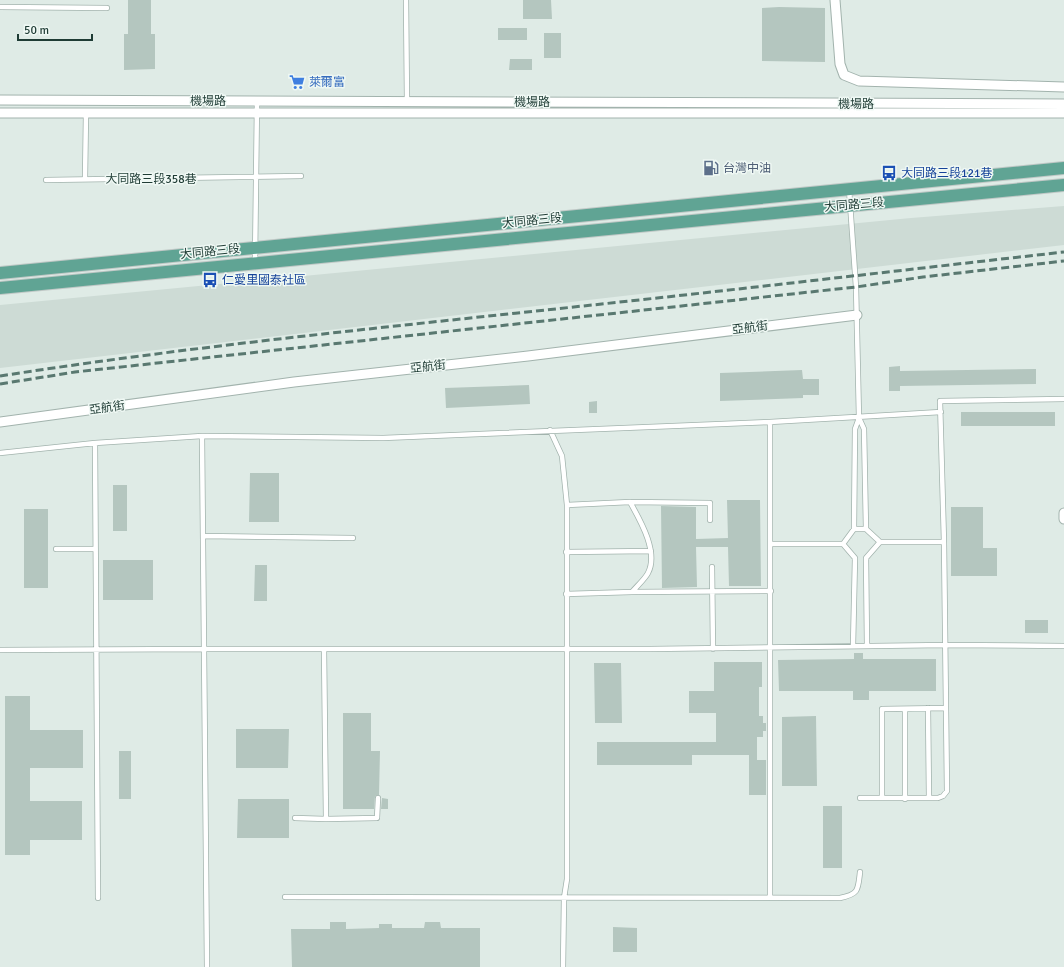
<svg xmlns="http://www.w3.org/2000/svg" width="1064" height="967" viewBox="0 0 1064 967" font-family="Signika,'Noto Sans TC',sans-serif">
  <rect width="100%" height="100%" fill="#dfebe6"/>
  <path fill="#cddbd5" d="M1064,206V245L0,368V305L911,218Z"/>
  <path fill="#b4c6bf" d="M128,0H151V34H155V69L124,70V34H128Z
    M523,0H551L552,19H523Z
    M779,7L825,8V62L762,61V8Z
    M498,28H527V40H498Z
    M544,33H561V58H544Z
    M510,59H532V70H509Z
    M900,366V371L1036,369V384L900,386V391H889V367Z
    M802,370L803,379H819V395H803V398L720,401V373Z
    M529,385L530,404L446,408L445,388Z
    M597,401V413H589V402Z
    M961,412H1055V426H961Z
    M250,473H279V522H249Z
    M113,485H127V531H113Z
    M727,500H760L761,586H729L728,547H696L697,587L662,588L661,506L696,507V539L728,538Z
    M951,507H983V548H997V576H951Z
    M24,509H48V588H24Z
    M103,560H153V600H103Z
    M255,565H267V601H254Z
    M1025,620H1048V633H1025Z
    M854,653H863V659H936V691H869V700H853V691H779L778,660L854,659Z
    M714,662H762V687H759V716H763V723H766V731H763V737H757V760H766V795H749V755H692V765H597V742H716V713H689V691H714Z
    M594,663H621L622,723H595Z
    M5,696H30V730H83V768H30V801H82V840H30V855H5Z
    M343,713H371V751H380L379,795L375,796L374,809H343Z
    M816,716L817,786H782V717Z
    M236,729H289L288,768H236Z
    M119,751H131V799H119Z
    M382,798L388,799V809H381Z
    M238,799H289V838H237Z
    M823,806H842V868H823Z
    M330,922H346V929L379,928V924H392V928H424L425,922H440L441,928H480V967H292L291,929H330Z
    M613,927L637,928V952H613Z"/>
  <g fill="none" stroke-linecap="round" stroke-linejoin="round">
    <defs>
      <path id="lane" d="M406,0L407,102
        M0,7L107,8
        M85,179L86,113
        M46,180L301,176
        M849,189L856,287L859,418L864,429L866,529L880,542L866,558L867,646
        M255,262L257,102
        M770,422V897
        M550,430L562,456L567,505V879L564,898L563,967
        M202,436L207,967
        M95,443L98,898
        M0,453L95,443L202,436L383,438L770,422L941,412
        M630,502L710,503V520
        M854,529H866
        M204,536L353,538
        M880,542H944
        M771,544H843
        M56,549H95
        M566,552L651,551
        M712,567L713,649
        M632,592L771,591
        M566,594L632,592C637,586 645,579 648,573C659,552 640,520 630,502L567,505
        M853,646L855,558L843,544L854,529L855,429L859,418
        M324,649L326,819L377,818L378,798
        M0,650L204,649H650L946,645L1064,646
        M928,708L929,798
        M905,709V799
        M860,798H938L943,796L947,791L944,542L940,401L1064,399
        M882,798V709L946,708
        M295,818L326,819
        M285,897L840,898C859,894 858,890 860,872"/>
      <path id="street" d="M835,0L840,64L844,75L859,81L1064,87
        M0,100L1064,104
        M0,113H1064
        M0,422L294,382L528,356L857,315
        M1064,513V519"/>
      <path id="primary" d="M0,273L1064,168
        M0,288L1064,185"/>
    </defs>
    <use href="#lane" stroke="#a2b3ad" stroke-width="6"/>
    <use href="#street" stroke="#a2b3ad" stroke-width="11"/>
    <use href="#primary" stroke="#c0c8c6" stroke-width="14"/>
    <use href="#lane" stroke="#fff" stroke-width="4.5"/>
    <use href="#street" stroke="#fff" stroke-width="9"/>
    <use href="#primary" stroke="#60a494" stroke-width="12"/>
    <path stroke="#597870" stroke-width="3" stroke-dasharray="8 4" stroke-linecap="butt" d="M0,376C193,346 388,327 583,306C743,289 903,270 1064,252
      M0,384L75,372L856,287L923,277L1064,261"/>
  </g>
  <defs>
    <symbol id="supermarket-bare" viewBox="-9 -9 18 18"><path d="M-6-5.5h2.5l.6 2H6L4.5 2H-2.5L-4.4-4H-6ZM-1.5 3.2a1.3 1.3 0 1 0 .1 0ZM3 3.2a1.3 1.3 0 1 0 .1 0Z" fill="#3f7fe0" stroke="#eff8f4" stroke-width="2.5" paint-order="stroke"/></symbol>
    <symbol id="fuel-bare" viewBox="-9 -9 18 18"><path d="M-5.5-6h7V0h2V4h1.3V-2.5L3-4.5l.8-.8L6-3V5H2.5V1h-1V6h-7ZM-4.2-4.7v3.2H.2V-4.7Z" fill="#5c6f8a" stroke="#eff8f4" stroke-width="2.5" paint-order="stroke"/></symbol>
    <symbol id="bus-bare" viewBox="-9 -9 18 18"><path d="M-5-6H5V4H4V6H2V4H-2V6H-4V4H-5ZM-3.5-4V0h7V-4ZM-3.5 1.2v1.5H-2V1.2ZM2 1.2v1.5H3.5V1.2Z" fill="#1a4fb4" stroke="#eff8f4" stroke-width="2.5" paint-order="stroke"/></symbol>
  </defs>
  <g fill-rule="evenodd">
    <use href="#supermarket-bare" x="286" y="71" width="22" height="22"/>
    <use href="#fuel-bare" x="700" y="157" width="22" height="22"/>
    <use href="#bus-bare" x="878" y="162" width="22" height="22"/>
    <use href="#bus-bare" x="199" y="269" width="22" height="22"/>
  </g>
  <g text-anchor="middle" dominant-baseline="central" stroke-width="3" stroke-linejoin="round" paint-order="stroke">
    <g font-size="12" fill="#366cbe" stroke="#eff8f4" text-anchor="start">
      <text x="309" y="82">萊爾富</text>
    </g>
    <g font-size="12" fill="#1f3c35" stroke="#eff8f4">
      <text x="208" y="101">機場路</text>
      <text x="532" y="102">機場路</text>
      <text x="856" y="104">機場路</text>
      <text x="151" y="179">大同路三段358巷</text>
      <text transform="translate(854 205) rotate(-5)">大同路三段</text>
      <text transform="translate(532 221) rotate(-6)">大同路三段</text>
      <text transform="translate(210 252) rotate(-6)">大同路三段</text>
      <text transform="translate(750 328) rotate(-7)">亞航街</text>
      <text transform="translate(428 367) rotate(-6)">亞航街</text>
      <text transform="translate(107 408) rotate(-8)">亞航街</text>
    </g>
    <g font-size="12" fill="#4e5e75" stroke="#eff8f4" text-anchor="start">
      <text x="723" y="168">台灣中油</text>
    </g>
    <g font-size="12" fill="#164399" stroke="#eff8f4" text-anchor="start">
      <text x="901" y="173">大同路三段121巷</text>
      <text x="222" y="280">仁愛里國泰社區</text>
    </g>
  </g>
  <path d="M18 34v6h74v-6" fill="none" stroke="#1f3c35" stroke-width="2"/>
  <text x="24" y="34" font-size="12" fill="#1f3c35" stroke="#eff8f4" stroke-width="3" paint-order="stroke">50 m</text>
</svg>
